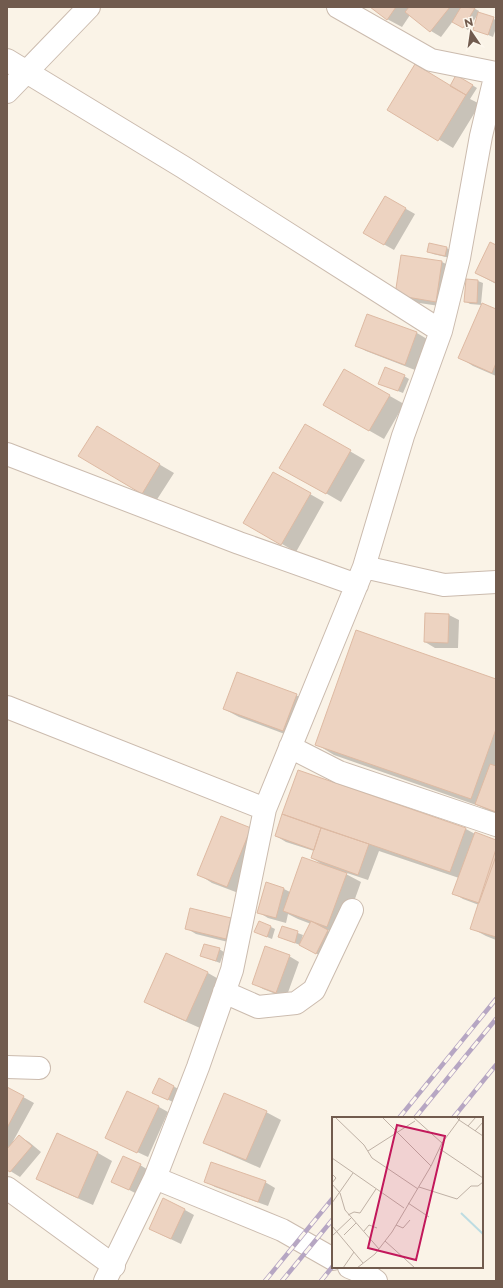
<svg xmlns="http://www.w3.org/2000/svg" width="503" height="1288" viewBox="0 0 503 1288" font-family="Montserrat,sans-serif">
  <rect width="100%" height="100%" fill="#faf3e7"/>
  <path fill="#0003" d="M371,7H472L479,11L478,13L496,20V28L493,37L474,29L478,14L468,30L453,21L441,37L431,31L410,15L402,27L387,19Z
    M457,76L477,88L470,99L480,104L453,148L389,109L450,86Z
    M385,197L415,214L394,250L364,233Z
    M496,246V284L476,273Z
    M447,248L451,251L450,258L433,254L428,251Z
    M402,256L442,262L452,267L446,307L406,301Z
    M467,280L478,281L483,283L481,304L496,310V376L473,366L459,357L482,305L470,304L465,301Z
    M368,315L417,333L427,339L415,370L366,351L357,346Z
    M344,370L404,404L384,439L324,405Z
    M404,376L409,379L403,393L380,384Z
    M305,425L365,460L341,502L281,467Z
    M111,436L174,473L156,501L142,493Z
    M273,473L324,502L296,552L245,523Z
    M449,615L459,620L458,648H435L425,642Z
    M496,680V814L479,806L334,755L316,744Z
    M296,695L311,704L298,739L239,717L224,709Z
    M299,771L466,829L475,834L496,841V940L486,936L471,928L479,905L463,899L453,893L459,878L379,851L368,880L344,872V873L361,882L342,935L329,930L328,931L338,936L327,959L300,945L284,939L282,927L303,935L301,941L302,942L311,924L298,919L288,914L286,923L268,918L258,912L266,884L284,889L290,892L323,865L312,858L314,851L286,842L276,836Z
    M250,829L241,894L212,883L198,874Z
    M231,919L241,924L236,944L196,934L186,928Z
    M271,927L275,929L272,939L260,934Z
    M219,949L224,952L220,963L201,956Z
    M289,956L299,962L286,998L263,989L253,983Z
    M208,973L222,981L200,1028L160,1010L145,1001Z
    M159,1080L179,1089L173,1102L158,1095Z
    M7,1088L34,1103L11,1145L19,1136L29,1142L41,1152L20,1177L7,1169V1151L10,1148L7,1146Z
    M159,1107L168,1112L148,1157L107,1138Z
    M266,1112L281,1120L260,1168L219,1150L205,1142Z
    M57,1134L98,1153L112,1161L93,1205L52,1187L38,1179Z
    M140,1165L150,1171L139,1195L112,1181Z
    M205,1181L265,1182L275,1188L268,1206L215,1187Z
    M185,1210L194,1215L181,1244L160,1234Z"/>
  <path fill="#edd3c1" stroke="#debaa3" d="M370,7H396L387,20Z
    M409,7H450L430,32L405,12Z
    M461,7L475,8L463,28L452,22Z
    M478,12L494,17L488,35L473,30Z
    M415,64L466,95L438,141L387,110Z
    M456,75L473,85L466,95L450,86Z
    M385,196L406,208L384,245L363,233Z
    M490,242L496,245V283L475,273Z
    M429,243L447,247L445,256L427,252Z
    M401,255L442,261L436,302L395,295Z
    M466,279L478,280L477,303L464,302Z
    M482,303L496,309V363L492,373L458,358Z
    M367,314L417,332L405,365L355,346Z
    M385,367L405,375L398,391L378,384Z
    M344,369L390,395L369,431L323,405Z
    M305,424L351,450L326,494L279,468Z
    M97,426L160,464L142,494L78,456Z
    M273,472L311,493L281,545L243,523Z
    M425,613L449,614L448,643L424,642Z
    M356,630L496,679V729L471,799L315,745Z
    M237,672L297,694L283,731L223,709Z
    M490,764L496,766V812L475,804Z
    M298,770L466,828L450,872L282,814Z
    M282,814L321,828L314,850L275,836Z
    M221,816L251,828L227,887L197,875Z
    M321,828L369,844L358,875L311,858Z
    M475,832L496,840V856L479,903L452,894Z
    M496,849V937L470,929Z
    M302,857L347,873L327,927L283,911Z
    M266,882L284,888L276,918L257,913Z
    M190,908L231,918L226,939L185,929Z
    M259,921L271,926L267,937L254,932Z
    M311,921L328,930L316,954L299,945Z
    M282,926L298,931L295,943L278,937Z
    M204,944L220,948L216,961L200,956Z
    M265,946L290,955L276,993L252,984Z
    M166,953L208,972L186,1021L144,1002Z
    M159,1078L174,1086L168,1100L152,1093Z
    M7,1087L24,1096L7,1128Z
    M127,1091L159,1106L137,1153L105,1138Z
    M224,1093L267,1111L246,1160L203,1143Z
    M57,1133L98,1152L78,1198L36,1179Z
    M19,1135L32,1146L10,1172L7,1170V1149Z
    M123,1156L141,1164L129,1190L111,1182Z
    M211,1162L266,1181L258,1202L204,1182Z
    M163,1198L185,1209L171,1239L149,1229Z"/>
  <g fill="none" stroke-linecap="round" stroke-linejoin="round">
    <defs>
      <path id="minor" d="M338,7L431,60L496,73
        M7,60L183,167L441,331
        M7,92L89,7
        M7,454L239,543L357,585
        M364,567L444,585L496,582
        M7,707L265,809
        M290,747L339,772L496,825
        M224,992L258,1007L296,1003L314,990L352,910
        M7,1067L39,1068
        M155,1178L282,1230L333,1259
        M7,1188L114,1266
        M349,1267L366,1274L376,1281
        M105,1281L155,1178L198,1067L232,970L265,809L364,567L403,436L441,331L459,258L481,136L496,73"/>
    </defs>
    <use href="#minor" stroke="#cbbbae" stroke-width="24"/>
    <use href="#minor" stroke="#fff" stroke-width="22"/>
    <defs>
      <path id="rail" d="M399,1118L496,999
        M415,1118L496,1019
        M453,1118L496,1065
        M265,1281L333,1198
        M282,1281L333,1219
        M321,1281L333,1266"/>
    </defs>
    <use href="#rail" stroke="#b6a6c3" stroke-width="4.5"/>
    <use href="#rail" stroke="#fdf7ed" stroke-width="3" stroke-dasharray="9" stroke-linecap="butt"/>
  </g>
  <g transform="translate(332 1117)">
    <rect width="151" height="151" fill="#faf3e7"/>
    <path fill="none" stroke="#bddce2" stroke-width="2" d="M129,96L151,117"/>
    <path fill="none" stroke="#bfb1a5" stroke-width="1" d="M50,0L99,49M81,0L110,26M128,0L127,3L151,19M4,1L32,28L40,41L86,72M136,9L144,0M143,14L151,5M108,32L151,61M36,34L83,4M0,41L72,91M0,57L4,61L0,66M0,67L8,76L13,93L47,132M87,70L125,82L139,69H146L151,65M0,86L21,56M76,86L97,100M16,98L22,95L28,96L44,72M64,108L71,111L78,103M0,109L31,146M32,114L37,108L45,111M12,118L24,106M0,119L19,101M53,124L83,151M11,151L22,135M25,151L43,137L60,115L99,49L110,26L127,3L124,0"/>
    <path fill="#c2185b" fill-opacity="0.15" stroke="#c2185b" stroke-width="2" d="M65,8L113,19L84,143L36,131Z"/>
    <rect width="151" height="151" fill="none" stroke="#715b4e" stroke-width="2"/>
  </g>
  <rect width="503" height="1288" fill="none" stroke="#715b4e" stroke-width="16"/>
  <g transform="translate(471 32) rotate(347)" stroke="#fdf7ed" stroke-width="3" paint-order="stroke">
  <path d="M0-3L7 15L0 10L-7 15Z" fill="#715b4e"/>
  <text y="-6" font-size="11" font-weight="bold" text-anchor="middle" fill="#715b4e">N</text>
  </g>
</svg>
